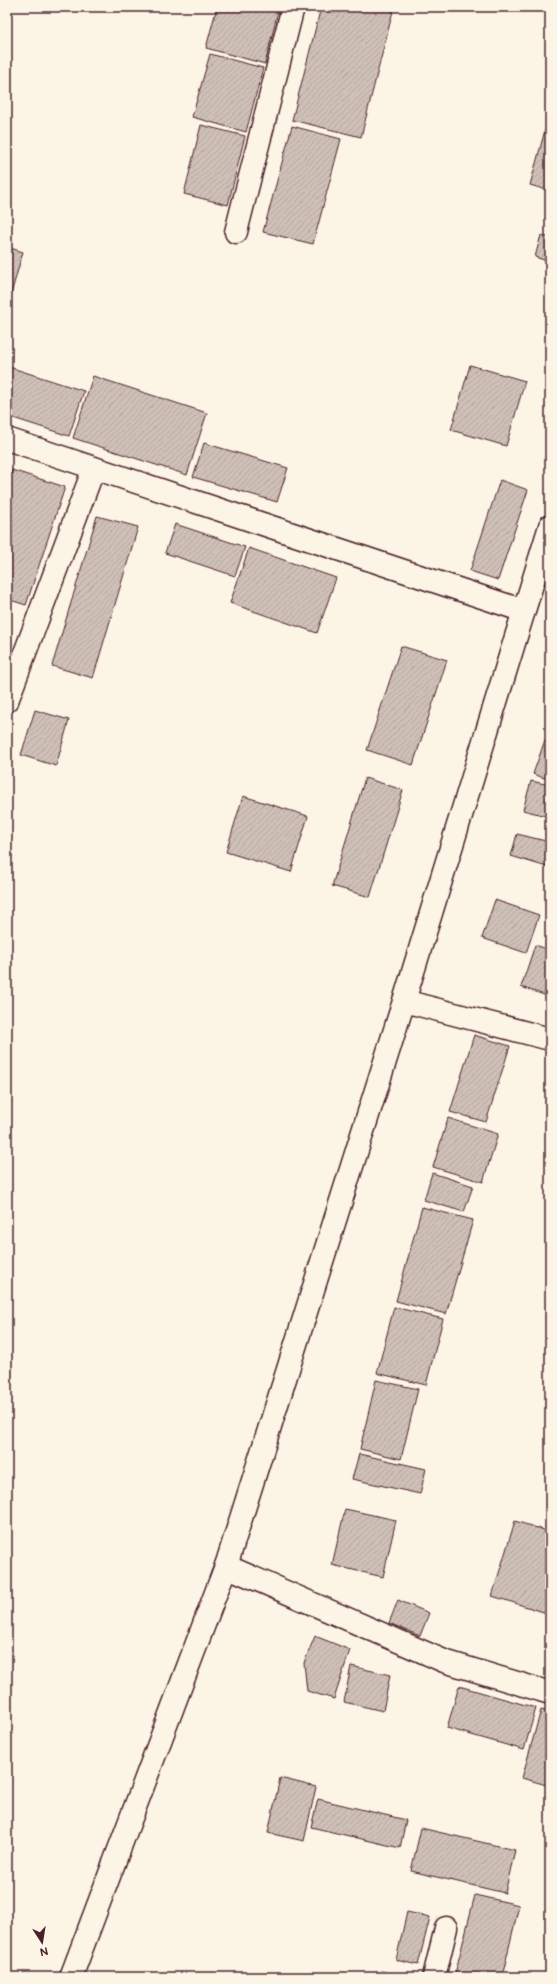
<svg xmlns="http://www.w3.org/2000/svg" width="557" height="1984" viewBox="0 0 557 1984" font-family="'Balsamiq Sans',sans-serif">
  <defs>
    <pattern id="building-hatch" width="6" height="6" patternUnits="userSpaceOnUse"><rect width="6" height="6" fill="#cfc0b7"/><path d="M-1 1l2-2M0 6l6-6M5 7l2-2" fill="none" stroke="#b3a59e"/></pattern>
  </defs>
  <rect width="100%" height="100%" fill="#fcf5e5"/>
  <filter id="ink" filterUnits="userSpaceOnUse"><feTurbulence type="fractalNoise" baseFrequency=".025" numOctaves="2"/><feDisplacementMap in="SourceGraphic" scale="8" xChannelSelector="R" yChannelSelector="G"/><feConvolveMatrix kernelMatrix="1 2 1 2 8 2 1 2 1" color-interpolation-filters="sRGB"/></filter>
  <g filter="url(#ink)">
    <path fill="url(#building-hatch)" stroke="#4a1f2b" d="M217,7H279L265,64L206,48Z
      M321,7H394L361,137L292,120Z
      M210,54L263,68L246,132L192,117Z
      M550,112V191L530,185Z
      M201,125L245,136L228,205L184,194Z
      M292,126L341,139L313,244L263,232Z
      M541,235L550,238V262L535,257Z
      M7,247L23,252L11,294L7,293Z
      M470,365L525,381L506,446L451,430Z
      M9,367L84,391L69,436L7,416V374Z
      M93,376L207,413L187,475L73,438Z
      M204,443L288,468L277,502L193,477Z
      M12,470L65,487L26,605L7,599V486Z
      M500,480L528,490L498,580L470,571Z
      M97,516L138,527L93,678L52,666Z
      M175,524L245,547L235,576L165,553Z
      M249,548L336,578L317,633L230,603Z
      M401,646L447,660L413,765L367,750Z
      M35,710L69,720L56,766L21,755Z
      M545,740L550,742V780L533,774Z
      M365,778L403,790L370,897L332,886Z
      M531,781L550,785V817L523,810Z
      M243,796L308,816L291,872L226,852Z
      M517,834L550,842V868L511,856Z
      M495,900L539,915L526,953L482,938Z
      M535,945L550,950V997L521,987Z
      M474,1035L510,1046L486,1122L450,1112Z
      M448,1118L498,1134L483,1182L433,1167Z
      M432,1173L473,1186L464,1212L424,1200Z
      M422,1207L473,1220L446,1314L396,1301Z
      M394,1307L443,1319L426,1385L377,1373Z
      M376,1380L418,1389L401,1459L360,1449Z
      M359,1454L426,1469L420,1494L352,1479Z
      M345,1509L396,1520L383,1577L332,1565Z
      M515,1521L550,1532V1614L492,1596Z
      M398,1600L429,1613L420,1636L389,1623Z
      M315,1636L350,1650L334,1699L307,1691L304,1663Z
      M351,1666L390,1675L383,1711L344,1702Z
      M459,1686L536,1708L524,1750L447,1728Z
      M541,1710L550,1712V1786L522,1778Z
      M280,1778L316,1787L304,1841L268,1833Z
      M318,1799L406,1820L400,1848L311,1827Z
      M421,1828L515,1850L505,1893L411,1871Z
      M475,1895L519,1905L502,1977H467L455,1974Z
      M407,1912L430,1917L418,1965L396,1960Z
      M381,1971L406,1977H380Z"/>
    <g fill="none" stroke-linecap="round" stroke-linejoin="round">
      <defs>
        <path id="street" d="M236,232L293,7
          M7,439L524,611
          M7,701L94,468
          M404,1001L550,1039
          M226,1566L444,1661L550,1693
          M434,1977L446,1928"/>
        <path id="secondary" d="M71,1977L226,1566L404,1001L550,526"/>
      </defs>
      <use href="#street" stroke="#4a1f2b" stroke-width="25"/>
      <use href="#secondary" stroke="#4a1f2b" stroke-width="25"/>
      <use href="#street" stroke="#fcf5e5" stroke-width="22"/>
      <use href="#secondary" stroke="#fcf5e5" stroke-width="22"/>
    </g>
  </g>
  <rect width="557" height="1984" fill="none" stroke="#fcf5e5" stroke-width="24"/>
  <rect x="12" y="12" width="533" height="1960" fill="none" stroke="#4a1f2b" stroke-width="1.5" filter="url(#ink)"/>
  <g transform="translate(42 1942) rotate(168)" stroke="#fcf5e5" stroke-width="3" paint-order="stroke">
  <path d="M0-3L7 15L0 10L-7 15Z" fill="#4a1f2b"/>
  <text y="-6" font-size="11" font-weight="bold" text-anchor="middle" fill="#4a1f2b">N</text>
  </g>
</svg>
